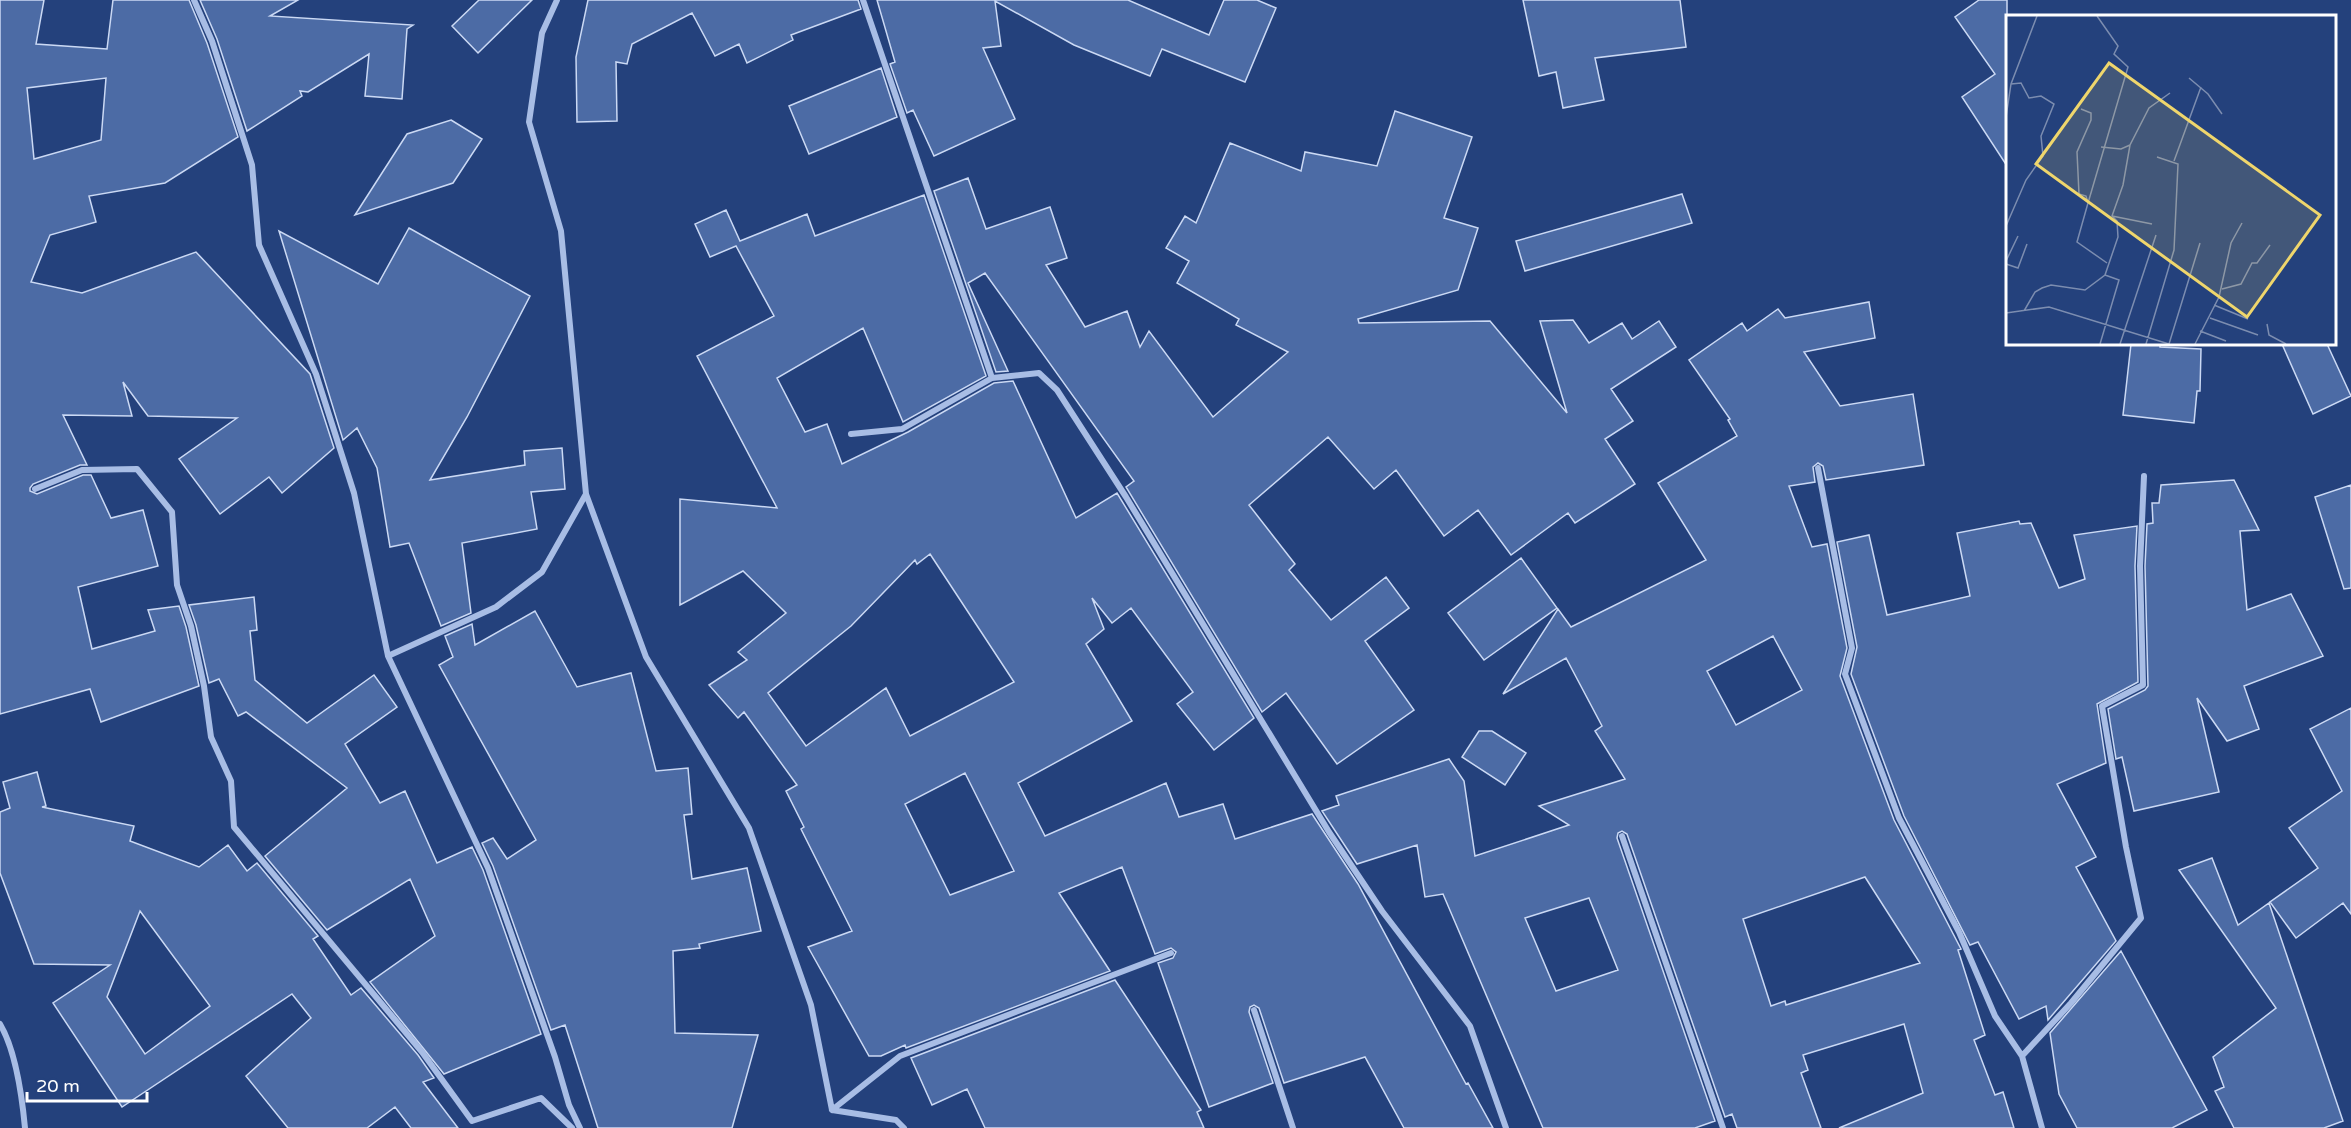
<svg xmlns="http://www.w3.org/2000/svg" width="2351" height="1128" viewBox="0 0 2351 1128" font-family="'Varela Round',sans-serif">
  <rect width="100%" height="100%" fill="#24417c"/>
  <path fill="#4c6ba5" stroke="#cbd9f4" stroke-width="1.5" fill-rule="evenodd" d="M0,0H44L36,44L107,49L113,0H189L207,43L238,137L165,183L89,196L96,222L50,235L31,282L82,293L196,252L310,374L334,448L282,493L269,477L220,514L179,459L237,418L148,416L123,382L132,416L63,415L87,465H80L33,484L30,488V491L37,494L83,475H91L111,518L143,510L158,566L78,587L92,649L155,631L148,610L179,606L186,627L199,686L101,722L90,689L0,714ZM106,78L101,140L34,159L27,88Z
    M200,0H298L270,16L413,25L407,29L402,99L365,96L369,54L308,92L300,91L302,96L247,131L217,39Z
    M479,0H532L478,53L452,26Z
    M588,0H858L861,9L791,35L793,40L747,63L739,44L715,56L692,13L632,44L627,64L616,62L617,121L577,122L576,57Z
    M877,0H1128L1209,35L1224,0H1257L1276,8L1245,82L1162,49L1150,76L1074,45L995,1L1001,46L983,48L1015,119L934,156L913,110L907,113L890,64L895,62Z
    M1523,0H1680L1686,47L1595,58L1604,100L1563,108L1556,72L1539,76Z
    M1979,0H2007V166L1962,97L1995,74L1955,17Z
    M881,68L897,117L809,154L789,106Z
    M1395,111L1472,137L1444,218L1478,228L1458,290L1358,319L1359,323L1490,321L1567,413L1540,321L1573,320L1589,343L1622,323L1632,339L1659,321L1676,347L1611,389L1633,421L1605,439L1635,484L1575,523L1568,513L1511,555L1478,510L1444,536L1396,470L1374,489L1328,437L1249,505L1295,564L1289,570L1331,620L1386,577L1409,608L1365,641L1414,710L1337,764L1286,693L1262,712L1126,487L1134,481L985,273L968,283L1008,371L996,372L934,191L968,178L986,229L1050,207L1067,258L1046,265L1085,327L1127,311L1140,347L1149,331L1213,417L1288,352L1236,325L1239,319L1177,283L1189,261L1166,248L1185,216L1196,223L1230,143L1301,171L1305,152L1377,166Z
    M451,120L482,139L453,183L355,215L407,134Z
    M1682,194L1692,223L1525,271L1516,241Z
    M924,195L986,376L903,422L863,328L777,378L805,432L827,424L842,464L908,432L994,383L1013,381L1076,518L1117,493L1254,718L1214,750L1177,704L1193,692L1131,608L1112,623L1092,598L1104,629L1086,644L1132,721L1018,783L1045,836L1166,783L1179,817L1223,804L1235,839L1312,814L1358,884L1466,1084L1468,1083L1493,1128H1404L1365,1057L1284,1083L1259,1008L1254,1005L1250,1007L1249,1012L1273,1083L1209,1107L1158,963L1173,958L1176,952L1171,948L1155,954L1122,867L1059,893L1110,971L906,1048L905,1045L881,1056H869L808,947L852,931L801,829L804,827L786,791L797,785L744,712L738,718L709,685L747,660L738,652L786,613L743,571L680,605V499L777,508L697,356L774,316L736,246L710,257L695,224L726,210L740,241L807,214L815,236ZM930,554L1014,682L910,736L886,688L806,746L768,693L851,626L915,560L917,564ZM965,773L1014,871L950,895L905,804Z
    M409,228L530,296L467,417L430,480L525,465L524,451L562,448L565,489L531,492L537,529L462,543L471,613L441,626L409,543L390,547L377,468L357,428L343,440L279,231L378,284Z
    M1869,302L1875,338L1804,352L1840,406L1913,394L1924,465L1826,480L1823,466L1818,463L1813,467L1815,482L1789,486L1812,547L1827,544L1847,648L1840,676L1894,820L1961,949L1958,950L1985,1035L1974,1040L1995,1095L2003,1092L2014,1128H1839L1923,1093L1904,1024L1803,1055L1808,1070L1801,1073L1821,1128H1737L1732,1114L1725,1117L1627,834L1622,831L1618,833L1617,838L1715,1121L1695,1128H1543L1443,894L1425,897L1417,845L1357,864L1322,811L1339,805L1336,796L1449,759L1464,781L1475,856L1569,825L1539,806L1625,779L1595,731L1602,726L1566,658L1503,694L1558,609L1571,627L1706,560L1658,483L1737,436L1728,420L1730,419L1689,360L1742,323L1747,331L1778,309L1785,318ZM1773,636L1802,690L1736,725L1707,671ZM1865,877L1920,963L1786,1005L1785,1001L1771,1006L1743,919ZM1589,898L1618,970L1556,991L1525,918Z
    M2131,344H2160V347L2201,349L2200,391H2197L2194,423L2123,415Z
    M2282,344H2327L2351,396L2313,414Z
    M2234,480L2259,530L2240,531L2247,610L2291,594L2323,656L2244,686L2259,729L2227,741L2197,698L2219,792L2134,811L2122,757L2116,759L2108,709L2145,690L2148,686L2145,566L2147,524L2153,523L2152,503H2159L2161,485Z
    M2351,485V588L2344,589L2315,497Z
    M2019,521L2020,524L2031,523L2059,588L2085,579L2074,535L2137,526L2135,566L2138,682L2097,704L2106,763L2057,784L2096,857L2076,867L2116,941L2048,1020L2046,1006L2019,1019L1978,942L1970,945L1904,816L1851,674L1857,647L1837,542L1869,535L1887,615L1970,596L1957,533Z
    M1521,558L1557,608L1484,660L1448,613Z
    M254,597L257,630L250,631L255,680L307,723L374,675L397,707L345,744L380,803L405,791L437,863L472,847L483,870L541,1034L444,1074L370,982L435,936L410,879L327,930L265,856L347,788L246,712L238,716L219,679L209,683L196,625L189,605Z
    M535,611L577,687L631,673L656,771L688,768L692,814L684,815L692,879L747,868L761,931L699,944L700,948L673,951L675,1033L758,1035L732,1128H598L565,1025L551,1030L493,866L482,843L493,838L507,859L536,840L439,665L453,657L445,636L472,624L475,645Z
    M2351,708V914L2343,903L2296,938L2270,902L2318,868L2289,828L2342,791L2310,729Z
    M1479,731H1492L1526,753L1505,785L1462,757Z
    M37,772L46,806L42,807L134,826L130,841L199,867L228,845L247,871L257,863L318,936L313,939L351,995L361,988L418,1055L434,1078L423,1082L458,1128H411L395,1107L367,1128H288L246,1076L311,1018L292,994L122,1107L53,1003L110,965L34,964L0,873V812L10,808L3,782ZM140,911L210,1006L145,1054L107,997Z
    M2212,858L2238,925L2269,903L2343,1121L2324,1128H2234L2215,1091L2224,1087L2213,1057L2276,1008L2179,870Z
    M2121,951L2207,1110L2172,1128H2077L2059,1094L2050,1033Z
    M1115,980L1201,1110L1197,1112L1204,1128H985L967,1089L932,1105L911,1058Z"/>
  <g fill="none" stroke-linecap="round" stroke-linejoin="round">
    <path stroke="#a8bde5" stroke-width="6" d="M194,0L212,41L252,165L259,245L316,374L354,493L388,656L488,868L555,1057L569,1105L580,1128
      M557,0L542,33L529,122L561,231L586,494L646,657L749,828L811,1005L832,1110L896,1120L904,1128
      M863,0L992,378
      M851,434L902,429L992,378L1039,373L1057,390L1126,497L1329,832L1382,911L1470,1026L1506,1128
      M1818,468L1852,648L1845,674L1899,818L1959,932L1995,1016L2022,1056L2042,1128
      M35,489L82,470L137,469L172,512L177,585L191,626L204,686L211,737L231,781L234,827L422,1052L472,1121L541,1098L572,1128
      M388,656L496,607L542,572L586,494
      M1622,836L1723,1128
      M1254,1010L1293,1128
      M0,1024C16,1051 22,1096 25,1128
      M2022,1056L2071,1003L2141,918L2126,847L2102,706L2143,685L2140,566L2144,476
      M832,1110L900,1056L1171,953"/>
  </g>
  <g transform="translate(2006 15)">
    <rect width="330" height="330" fill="#24417c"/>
    <path fill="none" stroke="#7c8db0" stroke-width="1.5" d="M183,63L202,79L216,99M75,94L85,98V105L71,137L73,179L80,181L82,188L71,227L101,248M0,102L5,69L31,1M95,132L115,134L124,130M168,146L195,72M82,188L122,52L108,39L112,31L91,1M106,201L146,209M0,211L20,165L37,141L35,121L48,89L35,81L23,83L15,68L5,69M0,246L12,221M0,249L12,253L21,229M216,274L235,269L246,248H251L264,230M208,290L242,304M18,296L29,277L36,273L45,270L79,275L99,260L112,222L111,206L106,201L117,170L124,130L143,93L164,78M0,298L43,292L163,329M204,303L252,320M261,309L263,320L280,329M194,316L220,326M94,329L113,265L99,260M114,329L150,220M140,329L168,235L172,149L151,142M163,329L194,228M189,329L213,282L225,228L236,208"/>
    <path fill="#efd66c" fill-opacity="0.15" stroke="#efd66c" stroke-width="3" d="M103,48L314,200L241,302L30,149Z"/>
    <rect width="330" height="330" fill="none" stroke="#fff" stroke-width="3"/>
  </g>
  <path d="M27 1092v9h120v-9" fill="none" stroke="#ffffff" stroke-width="3"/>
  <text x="36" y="1092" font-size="18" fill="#ffffff" stroke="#24417c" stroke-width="4.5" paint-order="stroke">20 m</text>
</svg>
